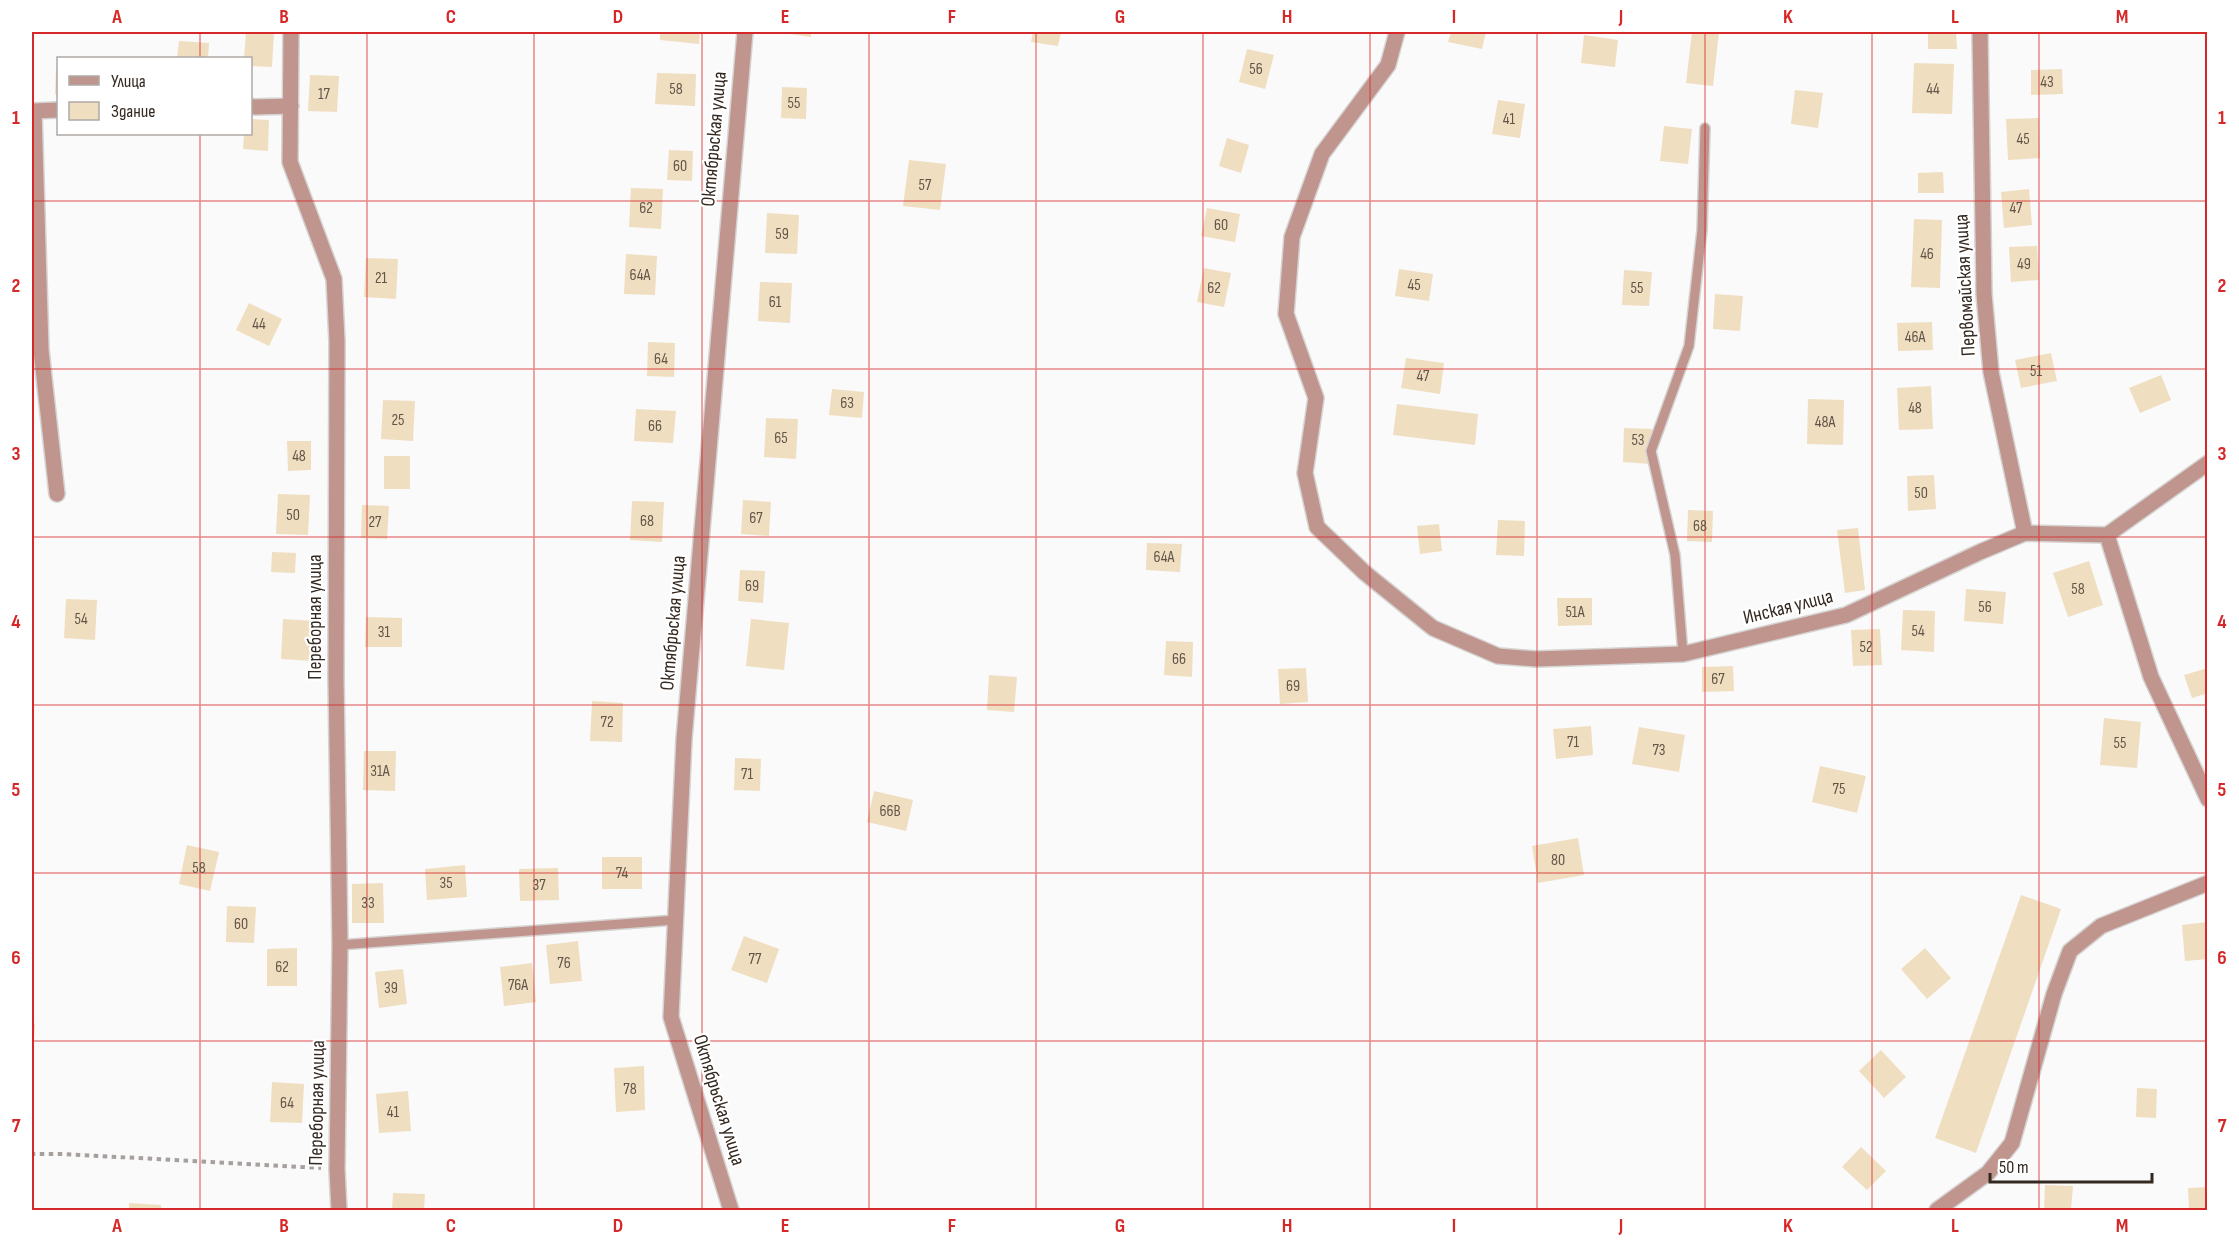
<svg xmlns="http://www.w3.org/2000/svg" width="2239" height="1242" viewBox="0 0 2239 1242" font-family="'Sofia Sans Condensed',sans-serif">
  <rect width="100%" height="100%" fill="#fafafa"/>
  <path fill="#f0dec1" d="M246,32H274L272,67L250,66V58H244Z
    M660,32H700L699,44L660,40Z
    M775,32H811V37Z
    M1033,32H1061L1058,46L1031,42Z
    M1451,32H1486L1482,49L1448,42Z
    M1692,32H1719L1713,86L1686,83Z
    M1928,32H1956L1957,49H1928Z
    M1584,35L1618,40L1615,67L1581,63Z
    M179,41L209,43L208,58H177Z
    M1247,49L1274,55L1265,89L1239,82Z
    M1914,63L1954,64L1952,114L1912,113Z
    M56,69H58V94H55Z
    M2062,69L2063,94L2031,95V70Z
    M657,73L696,74L695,106L655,104Z
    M310,75L339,76L337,112L308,111Z
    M782,87L807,88L806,119L781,118Z
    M1795,90L1823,93L1818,128L1791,124Z
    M1498,100L1525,104L1520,138L1492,134Z
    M2039,118L2040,158L2008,160L2006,119Z
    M250,119L269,120L268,151L243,149L244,134H250Z
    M1664,126L1692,129L1688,164L1660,161Z
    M1227,138L1249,145L1241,173L1219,166Z
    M669,150L693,151L692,181L667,180Z
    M909,160L946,164L940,210L903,206Z
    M1943,172L1944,193H1918V173Z
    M631,188L663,189L661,229L629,227Z
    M2029,189L2032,225L2004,228L2001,192Z
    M1207,208L1240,214L1235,242L1201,236Z
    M767,213L799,215L797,254L765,253Z
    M1914,219L1942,220L1940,288L1911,287Z
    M2037,246L2039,280L2011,282L2009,247Z
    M626,254L657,256L655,295L624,294Z
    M366,258L398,259L396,299L364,297Z
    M1204,268L1231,273L1224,307L1197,302Z
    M1399,269L1433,274L1429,301L1395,296Z
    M1624,270L1652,272L1649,306L1622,305Z
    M760,282L792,283L790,323L758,321Z
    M1715,294L1743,296L1740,331L1713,329Z
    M249,303L282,319L269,346L236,330Z
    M1932,322L1933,350L1898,351L1897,323Z
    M648,342L675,343L674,377L647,376Z
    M2051,353L2057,381L2021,388L2015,360Z
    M1406,358L1444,363L1440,394L1401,388Z
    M2161,375L2171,400L2140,413L2129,388Z
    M1931,386L1933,429L1899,430L1897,388Z
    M832,389L864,392L862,418L829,415Z
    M1808,399L1844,400L1843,445L1807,444Z
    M383,400L415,401L413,441L381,439Z
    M1397,404L1478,414L1475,445L1393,435Z
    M636,409L676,411L673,443L634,441Z
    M766,418L798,419L796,459L764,457Z
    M1624,428L1652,429L1650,464L1623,462Z
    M287,441H311V470L288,471Z
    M384,456H410V489H384Z
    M1934,475L1936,509L1908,511L1907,476Z
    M278,494L310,495L308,535L276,534Z
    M743,500L771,502L769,536L741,534Z
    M632,501L664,502L662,542L630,540Z
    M362,505L389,506L387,539L361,538Z
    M1688,510L1713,511L1712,542L1687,541Z
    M1498,520L1525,521L1524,556L1496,555Z
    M1439,524L1442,551L1420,554L1417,526Z
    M1858,528L1865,590L1845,593L1837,530Z
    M1147,543L1182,544L1180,572L1146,570Z
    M272,552L296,553L295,573L271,572Z
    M2089,561L2103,605L2068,617L2053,573Z
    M740,570L765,571L763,603L738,601Z
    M1966,589L2006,592L2003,624L1964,621Z
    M1557,598H1592V625L1558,626Z
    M66,599L97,600L95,640L64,638Z
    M1903,610L1935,611L1934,652L1901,650Z
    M366,617L402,618V647H365Z
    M283,619L315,621L313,661L281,659Z
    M751,619L789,623L784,670L746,666Z
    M1880,629L1882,665L1853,666L1851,630Z
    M1166,641L1193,642L1192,677L1164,675Z
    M1733,666L1734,691L1702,692V667Z
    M1306,668L1308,702L1280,704L1278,669Z
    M2208,668V693L2192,698L2184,675Z
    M989,675L1017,677L1014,712L987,710Z
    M592,701L623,703L622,742L590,741Z
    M2104,718L2141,722L2137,768L2100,765Z
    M1591,726L1593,755L1556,759L1553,729Z
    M1639,727L1685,735L1679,772L1632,764Z
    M364,751H396L395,791L363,790Z
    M735,758L761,759L760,791L734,790Z
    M1820,766L1866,776L1857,813L1812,802Z
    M874,791L913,800L906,831L867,822Z
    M1578,838L1584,875L1538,883L1532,846Z
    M187,845L219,852L210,891L179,884Z
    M602,857H642V889H602Z
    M465,865L467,897L427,900L425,869Z
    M558,868L559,900L520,901L519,869Z
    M383,883L384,923H352V884Z
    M2021,895L2061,909L1976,1153L1935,1138Z
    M227,906L256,907L254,943L226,942Z
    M2208,922V959L2185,961L2182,925Z
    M744,936L779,949L767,983L731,970Z
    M578,941L582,981L550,984L546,945Z
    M297,948V986H267V949Z
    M1925,948L1951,978L1927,999L1901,969Z
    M532,963L536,1002L504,1006L500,967Z
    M403,969L407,1004L379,1008L375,972Z
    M32,1023L35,1024L33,1054H32Z
    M1881,1050L1906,1077L1884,1098L1859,1071Z
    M644,1066L645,1110L616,1112L614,1068Z
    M272,1082L304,1084L302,1123L270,1122Z
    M2137,1088L2157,1089L2156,1118L2136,1117Z
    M408,1091L411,1131L379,1133L376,1094Z
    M1861,1147L1886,1171L1867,1190L1842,1167Z
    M2045,1185L2073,1186L2071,1210H2044Z
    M2208,1187V1210H2189L2188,1188Z
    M393,1193L425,1194L424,1210H392Z
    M129,1203L161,1205V1210H129Z"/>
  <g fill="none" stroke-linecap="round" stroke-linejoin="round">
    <defs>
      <path id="lane" d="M1683,654L1675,555L1651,451L1689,346L1702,230L1705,128
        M340,945L675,920"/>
      <path id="street" d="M291,32L290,162L334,279L337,341L336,678L340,945L337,1169L339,1210
        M1397,32L1388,65L1322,154L1292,237L1286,314L1316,398L1305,473L1317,527L1365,573L1433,628L1498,656L1536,659L1683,654L1846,615L1980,552L2025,533L2107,535L2208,463
        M1980,32L1984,294L1991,372L2025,533
        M250,107L291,106
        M57,494L41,350L34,111L58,110
        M2107,535L2151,677L2208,799
        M731,1210L671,1017L684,739L745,32
        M1937,1210L1988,1173L2012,1143L2054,994L2070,951L2101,926L2208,883"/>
    </defs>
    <use href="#lane" stroke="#d6d4d3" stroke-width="12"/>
    <use href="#street" stroke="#d6d4d3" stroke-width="18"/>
    <path stroke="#a5a09d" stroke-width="4" stroke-dasharray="4.5 4.5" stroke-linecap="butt" d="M32,1156L33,1154H63L321,1168"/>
    <use href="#lane" stroke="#bf958d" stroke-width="9"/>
    <use href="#street" stroke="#bf958d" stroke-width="15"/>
  </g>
  <path fill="none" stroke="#d62828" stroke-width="1.5" stroke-opacity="0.55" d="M200,32V58M367,32V1210M534,32V1210M702,32V1210M869,32V1210M1036,32V1210M1203,32V1210M1370,32V1210M1537,32V1210M1705,32V1210M1872,32V1210M2039,32V1210M200,134V1210M32,201H2208M32,369H2208M32,537H2208M32,705H2208M32,873H2208M32,1041H2208"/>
  <g text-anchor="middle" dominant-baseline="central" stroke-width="4.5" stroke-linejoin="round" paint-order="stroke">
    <g font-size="16" fill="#635649">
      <text x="1256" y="69">56</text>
      <text x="2047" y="82">43</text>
      <text x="676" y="89">58</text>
      <text x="1933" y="89">44</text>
      <text x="324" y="94">17</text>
      <text x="794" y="103">55</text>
      <text x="1509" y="119">41</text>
      <text x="2023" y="139">45</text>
      <text x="680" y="166">60</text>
      <text x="925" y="185">57</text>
      <text x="646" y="208">62</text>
      <text x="2016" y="208">47</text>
      <text x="1221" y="225">60</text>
      <text x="782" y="234">59</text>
      <text x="1927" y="254">46</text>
      <text x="2024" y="264">49</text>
      <text x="640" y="275">64А</text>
      <text x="381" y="278">21</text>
      <text x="1414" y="285">45</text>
      <text x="1214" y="288">62</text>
      <text x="1637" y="288">55</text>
      <text x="775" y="302">61</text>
      <text x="259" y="324">44</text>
      <text x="1915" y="337">46А</text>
      <text x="661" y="359">64</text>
      <text x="2036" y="371">51</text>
      <text x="1423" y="376">47</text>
      <text x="847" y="403">63</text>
      <text x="1915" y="408">48</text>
      <text x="398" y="420">25</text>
      <text x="1825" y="422">48А</text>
      <text x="655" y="426">66</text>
      <text x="781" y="438">65</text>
      <text x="1638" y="440">53</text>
      <text x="299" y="456">48</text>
      <text x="1921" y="493">50</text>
      <text x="293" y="515">50</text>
      <text x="756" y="518">67</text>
      <text x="647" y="521">68</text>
      <text x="375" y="522">27</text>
      <text x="1700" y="526">68</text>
      <text x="1164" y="557">64А</text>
      <text x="752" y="586">69</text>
      <text x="2078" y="589">58</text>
      <text x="1985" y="607">56</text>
      <text x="1575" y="612">51А</text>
      <text x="81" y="619">54</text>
      <text x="1918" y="631">54</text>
      <text x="384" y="632">31</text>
      <text x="1866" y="647">52</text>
      <text x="1179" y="659">66</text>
      <text x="1718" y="679">67</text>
      <text x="1293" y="686">69</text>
      <text x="607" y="722">72</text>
      <text x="1573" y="742">71</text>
      <text x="2120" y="743">55</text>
      <text x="1659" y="750">73</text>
      <text x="380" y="771">31А</text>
      <text x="747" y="774">71</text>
      <text x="1839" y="789">75</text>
      <text x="890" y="811">66В</text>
      <text x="1558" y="860">80</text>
      <text x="199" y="868">58</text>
      <text x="622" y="873">74</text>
      <text x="446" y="883">35</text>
      <text x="539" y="885">37</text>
      <text x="368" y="903">33</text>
      <text x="241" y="924">60</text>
      <text x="755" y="959">77</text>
      <text x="564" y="963">76</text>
      <text x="282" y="967">62</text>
      <text x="518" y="985">76А</text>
      <text x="391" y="988">39</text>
      <text x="630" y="1089">78</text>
      <text x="287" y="1103">64</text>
      <text x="393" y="1112">41</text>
    </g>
    <g font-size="20" fill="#342921" stroke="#fff">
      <text transform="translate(714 139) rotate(-85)">Октябрьская улица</text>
      <text transform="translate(1965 285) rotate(-93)">Первомайская улица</text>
      <text transform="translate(1788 607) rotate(-14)">Инская улица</text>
      <text transform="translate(315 617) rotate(-90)">Переборная улица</text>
      <text transform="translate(673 623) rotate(-85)">Октябрьская улица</text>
      <text transform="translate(719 1100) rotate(73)">Октябрьская улица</text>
      <text transform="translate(317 1103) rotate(-89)">Переборная улица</text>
    </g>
  </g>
  <rect width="2239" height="1242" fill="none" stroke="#ffffff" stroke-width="66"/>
  <rect x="57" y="57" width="195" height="78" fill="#ffffff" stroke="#aea9a6" stroke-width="1.5"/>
  <rect x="69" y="76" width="30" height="9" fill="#bf958d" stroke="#aea9a6" stroke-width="1.5"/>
  <text x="111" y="87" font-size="18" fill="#342921">Улица</text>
  <rect x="69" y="102" width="30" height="18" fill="#f0dec1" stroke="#aea9a6" stroke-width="1.5"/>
  <text x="111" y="117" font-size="18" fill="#342921">Здание</text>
  <path d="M1990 1173v9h162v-9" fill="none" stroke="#342921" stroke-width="3"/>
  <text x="1999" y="1173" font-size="18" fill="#342921" stroke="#ffffff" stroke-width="4.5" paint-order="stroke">50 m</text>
  <rect x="33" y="33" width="2173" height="1176" fill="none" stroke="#d62828" stroke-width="2"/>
  <g font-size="20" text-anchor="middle" font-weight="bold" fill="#d62828">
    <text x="117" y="23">A</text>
    <text x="284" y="23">B</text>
    <text x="451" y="23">C</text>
    <text x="618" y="23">D</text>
    <text x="785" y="23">E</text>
    <text x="952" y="23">F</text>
    <text x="1120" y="23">G</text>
    <text x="1287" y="23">H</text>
    <text x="1454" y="23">I</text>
    <text x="1621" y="23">J</text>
    <text x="1788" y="23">K</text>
    <text x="1955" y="23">L</text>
    <text x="2122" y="23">M</text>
    <text x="16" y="124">1</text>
    <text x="2222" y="124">1</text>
    <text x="16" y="292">2</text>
    <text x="2222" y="292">2</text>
    <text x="16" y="460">3</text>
    <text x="2222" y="460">3</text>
    <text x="16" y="628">4</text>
    <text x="2222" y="628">4</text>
    <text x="16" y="796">5</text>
    <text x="2222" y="796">5</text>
    <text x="16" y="964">6</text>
    <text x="2222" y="964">6</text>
    <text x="16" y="1132">7</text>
    <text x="2222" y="1132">7</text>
    <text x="117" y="1232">A</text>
    <text x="284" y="1232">B</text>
    <text x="451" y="1232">C</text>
    <text x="618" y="1232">D</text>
    <text x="785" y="1232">E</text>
    <text x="952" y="1232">F</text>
    <text x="1120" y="1232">G</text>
    <text x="1287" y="1232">H</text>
    <text x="1454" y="1232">I</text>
    <text x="1621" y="1232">J</text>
    <text x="1788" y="1232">K</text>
    <text x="1955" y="1232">L</text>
    <text x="2122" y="1232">M</text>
  </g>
</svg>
